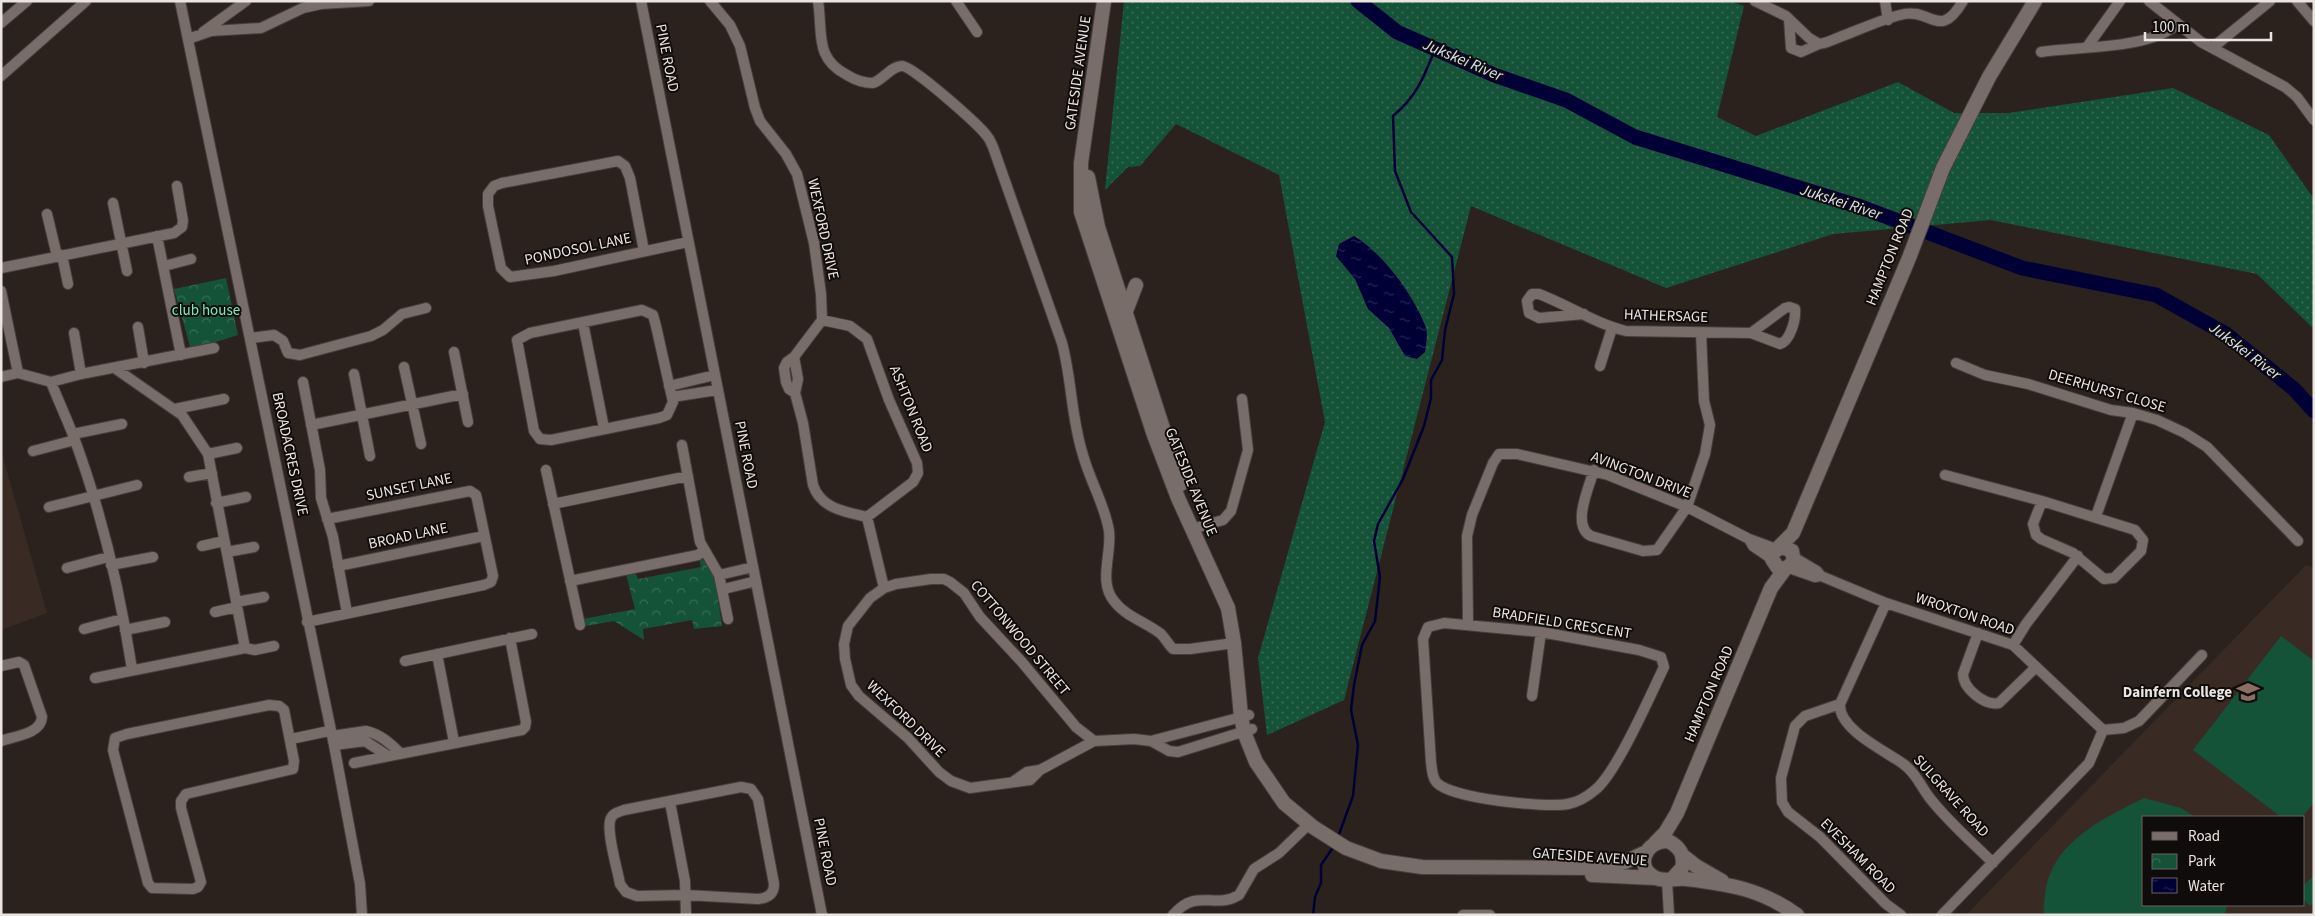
<svg xmlns="http://www.w3.org/2000/svg" width="2315" height="916" viewBox="0 0 2315 916" font-family="'Source Sans 3',sans-serif">
  <defs>
    <pattern id="grass-dots" width="8" height="8" patternUnits="userSpaceOnUse" patternTransform="scale(1.25)"><rect width="8" height="8" fill="#155339"/><path d="M2 2h.1M6 6h.1" fill="none" stroke="#376c55" stroke-width="1.8" stroke-linecap="round"/></pattern>
    <pattern id="park-crowns" width="20" height="18" patternUnits="userSpaceOnUse" patternTransform="scale(1.25)"><rect width="20" height="18" fill="#155339"/><path d="M2 6a3 3 0 1 1 6 0M12 15a3 3 0 1 1 6 0" fill="none" stroke="#376c55"/></pattern>
    <pattern id="water-ripples" width="26" height="14" patternUnits="userSpaceOnUse" patternTransform="scale(1.25)"><rect width="26" height="14" fill="#000037"/><path d="M2 4q2-2 4 0t4 0M15 11q2-2 4 0t4 0" fill="none" stroke="#252554"/></pattern>
  </defs>
  <rect width="100%" height="100%" fill="#2b221e"/>
  <path fill="#392a24" fill-rule="evenodd" d="M1,457H3L47,613L1,630Z
    M2306,565L2314,568V915H1966ZM2144,817H2304V905H2144Z"/>
  <path fill="url(#grass-dots)" d="M1124,1H1730L1744,6L1717,117L1756,136L1898,82L1954,113H2009L2173,88L2269,135L2314,199V329L2257,274L1991,220L1833,234L1666,288L1471,206L1344,700L1267,735L1258,658L1325,422L1279,175L1176,124L1140,166L1128,167L1105,190Z"/>
  <path fill="url(#park-crowns)" d="M226,278L238,335L191,350L174,289Z
    M703,557L714,574L722,626L694,629L692,620L643,629L644,640L614,621L586,626L583,619L635,609L626,574L635,572L638,579L701,567L699,558Z"/>
  <path fill="#155339" d="M2281,636L2314,661V803L2302,817H2281L2193,750Z
    M2144,798L2181,808L2195,817H2144V905H2228L2224,915H2044C2043,908 2044,902 2045,896C2050,843 2102,819 2144,798Z
    M2314,875V902L2310,906L2304,900V885Z"/>
  <path fill="url(#water-ripples)" d="M1354,236C1383,253 1415,297 1426,328C1428,335 1426,345 1425,352L1417,359L1405,356L1389,328L1368,309L1355,279L1336,256L1339,244Z"/>
  <g fill="none" stroke-linecap="round" stroke-linejoin="round">
    <path stroke="#000037" stroke-width="2.5" d="M1338,837L1353,796L1358,745L1351,710L1354,685L1362,645L1375,621L1380,577L1374,541L1378,524L1403,479L1424,426L1431,398V380L1442,360L1445,330L1454,294L1452,257L1411,212L1395,171L1393,116C1417,96 1424,77 1435,49
      M1313,915L1315,897L1321,883V865L1334,846"/>
    <path stroke="#000037" stroke-width="15" d="M1358,1L1397,32L1494,75L1566,100L1635,137L1861,207L2022,268L2156,295L2226,334L2294,389L2314,411"/>
    <defs>
      <path id="street" d="M180,1L334,745L360,884L362,915
        M641,1L822,915
        M710,1L730,25L740,46L755,108L760,121L786,154L797,174L814,243L821,294L822,320L794,357L787,362L784,368L786,382L789,389L795,393L803,423L813,485C821,509 846,512 867,517
        M818,1C823,33 814,58 847,75C855,80 864,83 873,83C883,80 891,66 902,66C913,66 979,125 987,136C990,139 991,143 993,147L1062,343C1072,380 1071,418 1083,455C1090,481 1105,505 1109,531C1112,553 1098,582 1114,601C1126,617 1146,622 1161,634C1165,638 1168,644 1173,649H1190L1234,643
        M956,1L977,32
        M1755,1L1786,16L1809,38L1819,44C1828,43 1836,38 1845,35C1863,28 1881,20 1900,15C1931,6 1939,42 1963,1
        M1885,1L1888,20
        M2149,1L2201,42L2285,87L2297,97L2314,120
        M2297,1L2314,21
        M1789,19L1791,48L1801,52L1819,44
        M1,23L27,1
        M203,32L246,1
        M188,39L211,31L261,28L303,8L321,4L369,1
        M2087,47L2120,1
        M2212,48L2270,1
        M2041,52C2080,46 2147,50 2178,24
        M1,76L86,1
        M113,203L127,271
        M47,214L57,256
        M157,236L181,355
        M644,251L630,178L625,166L618,161L502,183L494,186L488,194V206L501,268L510,277L554,271L688,242
        M62,255L68,284
        M164,266L191,259
        M1,268L174,233L182,227L183,221L177,186
        M1,291L18,373
        M642,310L653,315L656,326L673,402L667,415L659,418L551,440L540,439L534,431L517,340L530,333Z
        M1584,314L1539,318L1529,313L1527,301L1532,294H1539C1568,305 1596,324 1626,331L1751,333L1780,344C1790,341 1796,320 1795,309L1789,307L1785,308L1751,333
        M822,320L850,326L867,339L889,400L917,463L918,473L913,482L867,517
        M583,323L604,428
        M138,327L144,363
        M74,333L81,374
        M251,338L274,335L283,341L288,353L300,355L371,336L383,330L402,314L426,308
        M454,352L468,422
        M794,357L798,379L795,393
        M1956,363L1985,375L2028,384L2111,410L2133,413L2157,420L2185,433L2207,447L2298,541
        M1600,366L1612,328
        M404,367L421,444
        M116,369L182,415L208,454L245,648
        M354,374L370,456
        M1,377L18,373L51,382L81,374L214,348
        M51,382C58,400 66,417 73,435C101,510 120,591 132,669
        M303,382L320,470L321,498L333,537L347,613
        M669,386L715,375
        M672,397L717,390
        M175,409L224,399
        M311,425L463,394
        M73,434L122,424
        M682,445L700,542L719,575L728,619
        M33,451L75,440
        M208,454L237,448
        M546,470L580,625
        M1594,470C1589,487 1571,526 1591,536L1643,551L1657,550L1687,507L1705,454L1710,425L1704,401L1701,333
        M1945,475L2042,501
        M189,477L212,473
        M2042,501L2135,530L2143,540L2141,551L2114,578L2104,579L2073,553L2041,539L2036,535L2033,524Z
        M216,503L246,497
        M553,504L688,476
        M49,507L137,485
        M2096,516L2133,413
        M867,517L884,588
        M1192,529L1223,520L1231,511L1248,450L1242,399
        M1749,539L1753,546L1772,559
        M202,546L224,541
        M227,552L254,547
        M1795,558L1817,571L1821,576L1886,603L2013,645L2103,730
        M111,565L153,557
        M338,566L484,536
        M67,568L108,557
        M1789,568L1815,577L1821,576
        M719,575L753,567
        M570,581L698,555L704,550
        M724,589L756,581
        M236,602L264,597
        M1886,603L1840,704C1838,729 1885,751 1902,763C1917,773 1922,790 1933,802C1951,824 1973,843 1993,863
        M215,612L237,607
        M307,622L484,585L491,582L493,576L477,499L476,495L470,491L327,519
        M1444,623L1541,632L1639,650L1661,657L1664,667C1651,694 1616,774 1595,790C1588,796 1578,802 1568,804C1546,808 1453,799 1437,783C1432,778 1432,769 1431,762L1423,639L1428,627Z
        M1468,625L1467,536L1472,515L1493,463L1499,454H1517L1608,475L1687,507L1749,539L1776,549
        M84,629L122,619
        M125,630L165,622
        M1978,633L1963,674C1963,688 1984,706 1999,703L2035,668
        M2013,645L2026,624L2078,556
        M437,654L454,742
        M405,661L532,634
        M1,666L19,662L24,665L42,717C41,734 15,736 1,741
        M95,678L245,648L255,650L274,646
        M1532,696L1541,632
        M1840,704L1805,716L1795,726L1781,778L1782,802L1788,812L1820,837L1886,904L1901,915
        M269,705L279,706L284,710L294,761L293,769L186,794L181,801V808L201,882L198,887L193,889L152,888L148,883L113,750L115,738L127,734Z
        M2103,730L2124,728L2139,721L2202,655
        M332,736L366,731C380,734 390,743 400,753
        M291,739L329,731
        M1094,741L1076,727L1021,661L980,617L964,593L950,582L944,579H931L896,584L884,588L870,598L848,626L844,644L845,659L851,685L859,696L908,738L939,772L951,781L970,788L1030,780L1040,770L1094,741L1134,739L1151,741L1249,715
        M1151,741L1169,751L1178,752L1252,729
        M334,745L365,741L388,756
        M354,763L522,730L525,727L526,722L510,638
        M1014,781L1027,772L1040,770
        M741,787L751,789L758,799L774,884C774,894 768,898 758,899L686,895L637,896L626,892L620,884C618,871 605,829 611,818C613,813 619,812 624,810Z
        M670,802L685,881L686,915
        M1667,880L1669,915
        M1173,915C1197,887 1214,910 1239,895L1254,869L1279,853L1309,824
        M1463,915H1490
        M1942,915L2089,763L2103,730"/>
      <path id="secondary" d="M1104,1L1081,163V212L1154,435L1178,498L1228,608L1234,643L1241,716L1244,732L1256,762L1284,803L1313,827L1346,848L1381,861L1422,867L1596,868L1625,862L1646,852
        M1088,177L1098,227L1181,484
        M1126,311L1136,285
        M1779,547L1793,533L1909,258L1943,168L1989,77L2035,1
        M1655,843L1665,833L1677,813L1771,588L1785,569L1794,562L1792,551L1782,547L1773,552L1772,559L1778,568L1785,569
        M1682,855L1696,866L1722,881
        M1592,875L1655,878
        M1673,878L1682,868C1685,855 1680,847 1668,841C1645,840 1634,868 1656,878C1664,882 1676,878 1686,879C1729,884 1761,889 1797,915"/>
    </defs>
    <use href="#street" stroke="#473f3c" stroke-width="12"/>
    <use href="#secondary" stroke="#473f3c" stroke-width="16"/>
    <use href="#street" stroke="#786d69" stroke-width="10"/>
    <use href="#secondary" stroke="#786d69" stroke-width="14"/>
  </g>
  <defs>
    <symbol id="school-bare" viewBox="-9 -9 18 18"><path d="M0-5L7-2L0 1L-7-2ZM-4 1L0 2.5L4 1V4Q0 6-4 4Z" fill="#8d6e63" stroke="#100c0b" stroke-width="2.5" paint-order="stroke"/></symbol>
  </defs>
  <g fill-rule="evenodd">
    <use href="#school-bare" x="2232" y="676" width="32" height="32"/>
  </g>
  <g text-anchor="middle" dominant-baseline="central" stroke-width="4" stroke-linejoin="round" paint-order="stroke">
    <g font-size="15" fill="#ebe5e2" stroke="#100c0b">
      <text transform="translate(667 58) rotate(79)">PINE ROAD</text>
      <text transform="translate(1078 73) rotate(-82)">GATESIDE AVENUE</text>
      <text transform="translate(823 229) rotate(78)">WEXFORD DRIVE</text>
      <text transform="translate(578 249) rotate(-12)">PONDOSOL LANE</text>
      <text transform="translate(1890 257) rotate(-68)">HAMPTON ROAD</text>
      <text transform="translate(1666 316) rotate(2)">HATHERSAGE</text>
      <text transform="translate(2107 391) rotate(16)">DEERHURST CLOSE</text>
      <text transform="translate(911 409) rotate(68)">ASHTON ROAD</text>
      <text transform="translate(290 454) rotate(78)">BROADACRES DRIVE</text>
      <text transform="translate(746 455) rotate(79)">PINE ROAD</text>
      <text transform="translate(1641 475) rotate(21)">AVINGTON DRIVE</text>
      <text transform="translate(1191 482) rotate(68)">GATESIDE AVENUE</text>
      <text transform="translate(409 487) rotate(-12)">SUNSET LANE</text>
      <text transform="translate(408 536) rotate(-12)">BROAD LANE</text>
      <text transform="translate(1965 614) rotate(19)">WROXTON ROAD</text>
      <text transform="translate(1562 623) rotate(9)">BRADFIELD CRESCENT</text>
      <text transform="translate(1020 638) rotate(50)">COTTONWOOD STREET</text>
      <text transform="translate(1709 694) rotate(-67)">HAMPTON ROAD</text>
      <text transform="translate(906 719) rotate(44)">WEXFORD DRIVE</text>
      <text transform="translate(1951 796) rotate(48)">SULGRAVE ROAD</text>
      <text transform="translate(825 852) rotate(79)">PINE ROAD</text>
      <text transform="translate(1858 856) rotate(45)">EVESHAM ROAD</text>
      <text transform="translate(1590 857) rotate(4)">GATESIDE AVENUE</text>
    </g>
    <g font-size="15" fill="#74eeb5" stroke="#100c0b">
      <text x="206" y="310">club house</text>
    </g>
    <g font-size="15" font-weight="bold" fill="#ebe5e2" stroke="#100c0b" text-anchor="end">
      <text x="2232" y="692">Dainfern College</text>
    </g>
    <g font-size="16" font-style="italic" fill="#dae4f7" stroke="#100c0b">
      <text transform="translate(1463 60) rotate(23)">Jukskei River</text>
      <text transform="translate(1841 202) rotate(18)">Jukskei River</text>
      <text transform="translate(2245 351) rotate(37)">Jukskei River</text>
    </g>
  </g>
  <rect width="2315" height="916" fill="none" stroke="#ebe5e2" stroke-width="5"/>
  <rect x="2142" y="816" width="162" height="90" fill="#100c0b" stroke="#686361"/>
  <rect x="2152" y="832" width="25" height="8" fill="#786d69" stroke="#686361"/>
  <text x="2188" y="841" font-size="15" fill="#ebe5e2">Road</text>
  <rect x="2152" y="854" width="25" height="15" fill="url(#park-crowns)" stroke="#686361"/>
  <text x="2188" y="866" font-size="15" fill="#ebe5e2">Park</text>
  <rect x="2152" y="878" width="25" height="15" fill="url(#water-ripples)" stroke="#686361"/>
  <text x="2188" y="891" font-size="15" fill="#ebe5e2">Water</text>
  <path d="M2145 32v8h126v-8" fill="none" stroke="#ebe5e2" stroke-width="2.5"/>
  <text x="2152" y="32" font-size="15" fill="#ebe5e2" stroke="#100c0b" stroke-width="4" paint-order="stroke">100 m</text>
</svg>
